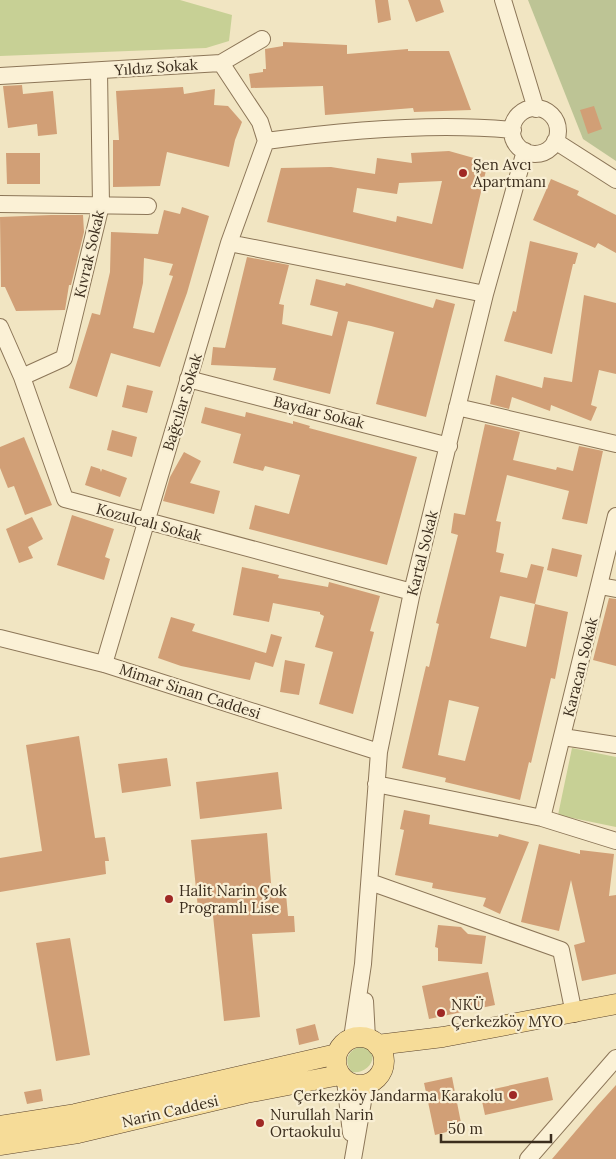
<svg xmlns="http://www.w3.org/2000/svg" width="616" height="1159" viewBox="0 0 616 1159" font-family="Lora,serif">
  <rect width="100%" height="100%" fill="#f1e5c2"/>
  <path fill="#c7d095" d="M0,0H180L232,15L229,41L206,48L0,56Z
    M572,748L616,757V827L558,815Z
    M363,1046C383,1053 368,1075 352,1072C342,1061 349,1048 363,1046Z"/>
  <path fill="#bdc495" d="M528,0H616V161L583,139Z"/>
  <path fill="#d19f76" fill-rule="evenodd" d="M375,0H388L391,20L378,23Z
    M408,0H440L444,12L416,22Z
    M283,42L347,45V54L408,49V51H449L471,110L414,112L413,108L325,115L323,86L251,88L249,74L263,72V69H266L265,49L283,46Z
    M22,85L23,94L53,91L57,134L38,136L37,124L8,128L3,86Z
    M183,87L184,94L215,89L214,105L228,106L242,122L235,140L229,167L167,152L160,186L113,187V140H119L116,91Z
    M594,106L602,129L588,134L580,110Z
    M449,151L488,162L463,269L267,222L281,168L331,167L375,174L377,158L412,163L411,153ZM442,181L432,224L397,216L396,222L353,212L357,188L397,194L399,183Z
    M6,153H40V184H7Z
    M551,179L579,191L577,195L616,215V253L598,243L595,248L533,220Z
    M182,207L209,216L187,293L160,367L111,353L97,397L69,388L92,313L100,315L110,272L111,232L158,234L164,210L180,214ZM144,258L173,264L169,275L173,276L154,333L133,328L143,283Z
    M51,215H83L84,232L71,285H69L65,310L16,311L5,287H1L0,217Z
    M530,241L578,253L575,264H573L552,354L504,341L513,311L516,312Z
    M247,257L289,265L279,304L284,305L282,324L319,333L332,336L338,312L310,305L316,279L345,286L346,283L433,308L436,299L455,304L426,417L376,404L394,332L371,326L348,321L330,394L273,380L276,368L211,365L213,347L225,348Z
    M584,295L616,303V374L599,370L591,405L597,407L591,421L551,405L550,411L512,397L509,409L490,404L496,375L542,388L544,377L572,382Z
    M127,385L153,391L147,413L122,407Z
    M205,407L245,417L246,412L293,424V421L310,426L309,428L417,457L387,565L249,529L255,505L289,514L300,475L265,466L263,471L233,463L241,434L201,423Z
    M485,424L520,432L513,460L556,470L557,467L573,471L579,446L603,451L587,524L562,519L569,491L507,475L496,521L501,522L496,552L504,554L500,572L527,578L531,564L544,567L535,604L568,612L555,679L551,678L531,763L529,762L520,800L445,782L446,778L402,768L426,666L429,667L439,624L436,623L458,535L451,533L454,513L465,515ZM500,596L535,604L526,647L490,638ZM449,700L479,707L465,761L438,755Z
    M112,430L137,437L132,457L107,450Z
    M24,437L52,505L25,515L14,486L8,488L0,468V447Z
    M184,452L201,461L190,483L220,491L214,514L163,501L170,477Z
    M91,466L100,469L101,472L102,469L127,478L120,497L85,485Z
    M72,515L114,529L105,557L110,559L104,580L57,565Z
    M32,517L43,539L28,547L33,558L19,563L6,529Z
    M552,548L582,555L577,577L547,570Z
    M242,567L279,575L278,578L328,587L329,582L380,596L370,631L374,632L353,714L319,704L333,652L315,647L324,616L320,614V612L273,603L269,622L233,615Z
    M609,598L616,599V666L593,660Z
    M171,617L195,624L192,631L266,653L271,634L282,637L273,667L255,662L250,680L181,666L158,658Z
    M285,660L305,664L299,695L280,692Z
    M79,736L95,838L105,837L109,861H105L106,874L0,892V858L42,851L26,745Z
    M167,758L171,786L122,793L118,764Z
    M278,772L282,809L200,819L196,782Z
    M404,810L430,815L429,824L498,837L499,834L529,842L500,914L483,906L486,898L432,888L433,883L395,875L404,830L400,829Z
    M267,833L272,895L286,894L288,916H294L295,932L252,934L260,1017L224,1021L212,906L198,908L191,840Z
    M539,844L580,854V850L614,854L609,896L616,895V974L582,981L574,945L585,942L571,880L559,931L521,922Z
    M438,925L461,927L468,934L486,936L482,964L438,961V948L435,947Z
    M70,938L90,1055L56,1061L36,943Z
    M488,972L495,1005L429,1019L422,986Z
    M315,1024L319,1040L299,1045L296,1029Z
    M452,1077L462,1128L435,1135L424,1083Z
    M548,1077L553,1100L485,1115L480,1092Z
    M616,1085V1159H552L597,1106Z
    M41,1089L43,1101L27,1104L24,1092Z"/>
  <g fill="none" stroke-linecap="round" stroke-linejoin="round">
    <defs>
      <path id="minor" d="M503,0L536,109
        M221,63L262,39
        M0,76L221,63L260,122L266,141
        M512 131a23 23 0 1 1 46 0a23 23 0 1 1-46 0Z
        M266,141C346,130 433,122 513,130
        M555,141L616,180
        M0,204L148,206
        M229,243L485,294
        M0,327L22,377L65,499L412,592
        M22,377L64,358L101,205L99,71
        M188,379L449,446
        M457,407L616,444
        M600,586L616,589
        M0,638L104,664L379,752
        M104,664L229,243L266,141
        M563,737L616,745
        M376,784L542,818L616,841
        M542,818L616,516
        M370,882L561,950L574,1014
        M365,1001L367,1038
        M352,1038L363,964L379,752L412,592L485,294L525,151
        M345,1080L351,1133
        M353,1159L366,1084
        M528,1159L616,1058"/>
      <path id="major" d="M336 1061a24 24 0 1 1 48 0a24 24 0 1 1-48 0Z
        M377,1045L443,1037L616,1004
        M0,1126L75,1114L337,1054
        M0,1145L78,1133L246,1093L340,1075"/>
    </defs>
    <use href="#minor" stroke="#8c7658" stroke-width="18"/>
    <use href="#major" stroke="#5a432d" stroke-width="21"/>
    <use href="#minor" stroke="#fbf1d6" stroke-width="16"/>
    <use href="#major" stroke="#f6dc98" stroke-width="20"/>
  </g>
  <g fill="#9f2824" stroke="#f8eed3" stroke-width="2">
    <circle cx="463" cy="173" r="5"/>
    <circle cx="169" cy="899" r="5"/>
    <circle cx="441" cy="1013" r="5"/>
    <circle cx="513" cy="1095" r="5"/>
    <circle cx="260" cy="1123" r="5"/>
  </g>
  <g text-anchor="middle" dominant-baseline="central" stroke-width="4.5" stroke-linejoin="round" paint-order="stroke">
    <g font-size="15" fill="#3b2d1d" stroke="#f8eed3">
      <text transform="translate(156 67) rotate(-4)">Yıldız Sokak</text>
      <text transform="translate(89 254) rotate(-77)">Kıvrak Sokak</text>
      <text transform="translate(182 402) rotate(-73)">Bağcılar Sokak</text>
      <text transform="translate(319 412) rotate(14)">Baydar Sokak</text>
      <text transform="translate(149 522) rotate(15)">Kozulcalı Sokak</text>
      <text transform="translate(422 553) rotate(-76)">Kartal Sokak</text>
      <text transform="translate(580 667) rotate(-76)">Karacan Sokak</text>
      <text transform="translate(190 691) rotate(18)">Mimar Sinan Caddesi</text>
      <text transform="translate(170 1111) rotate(-13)">Narin Caddesi</text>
    </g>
    <g font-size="15" fill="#3b2d1d" stroke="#f8eed3" text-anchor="start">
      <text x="473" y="164">Şen Avcı<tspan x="473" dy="17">Apartmanı</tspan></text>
      <text x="179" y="890">Halit Narin Çok<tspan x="179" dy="17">Programlı Lise</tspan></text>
      <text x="451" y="1004">NKÜ<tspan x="451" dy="17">Çerkezköy MYO</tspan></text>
      <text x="503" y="1095" text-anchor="end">Çerkezköy Jandarma Karakolu</text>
      <text x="270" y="1114">Nurullah Narin<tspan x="270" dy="17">Ortaokulu</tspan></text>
    </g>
  </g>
  <path d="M441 1134v8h110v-8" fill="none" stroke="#3b2d1d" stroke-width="2.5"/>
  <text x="448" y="1134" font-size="15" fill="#3b2d1d" stroke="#f8eed3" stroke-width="4" paint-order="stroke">50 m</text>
</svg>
